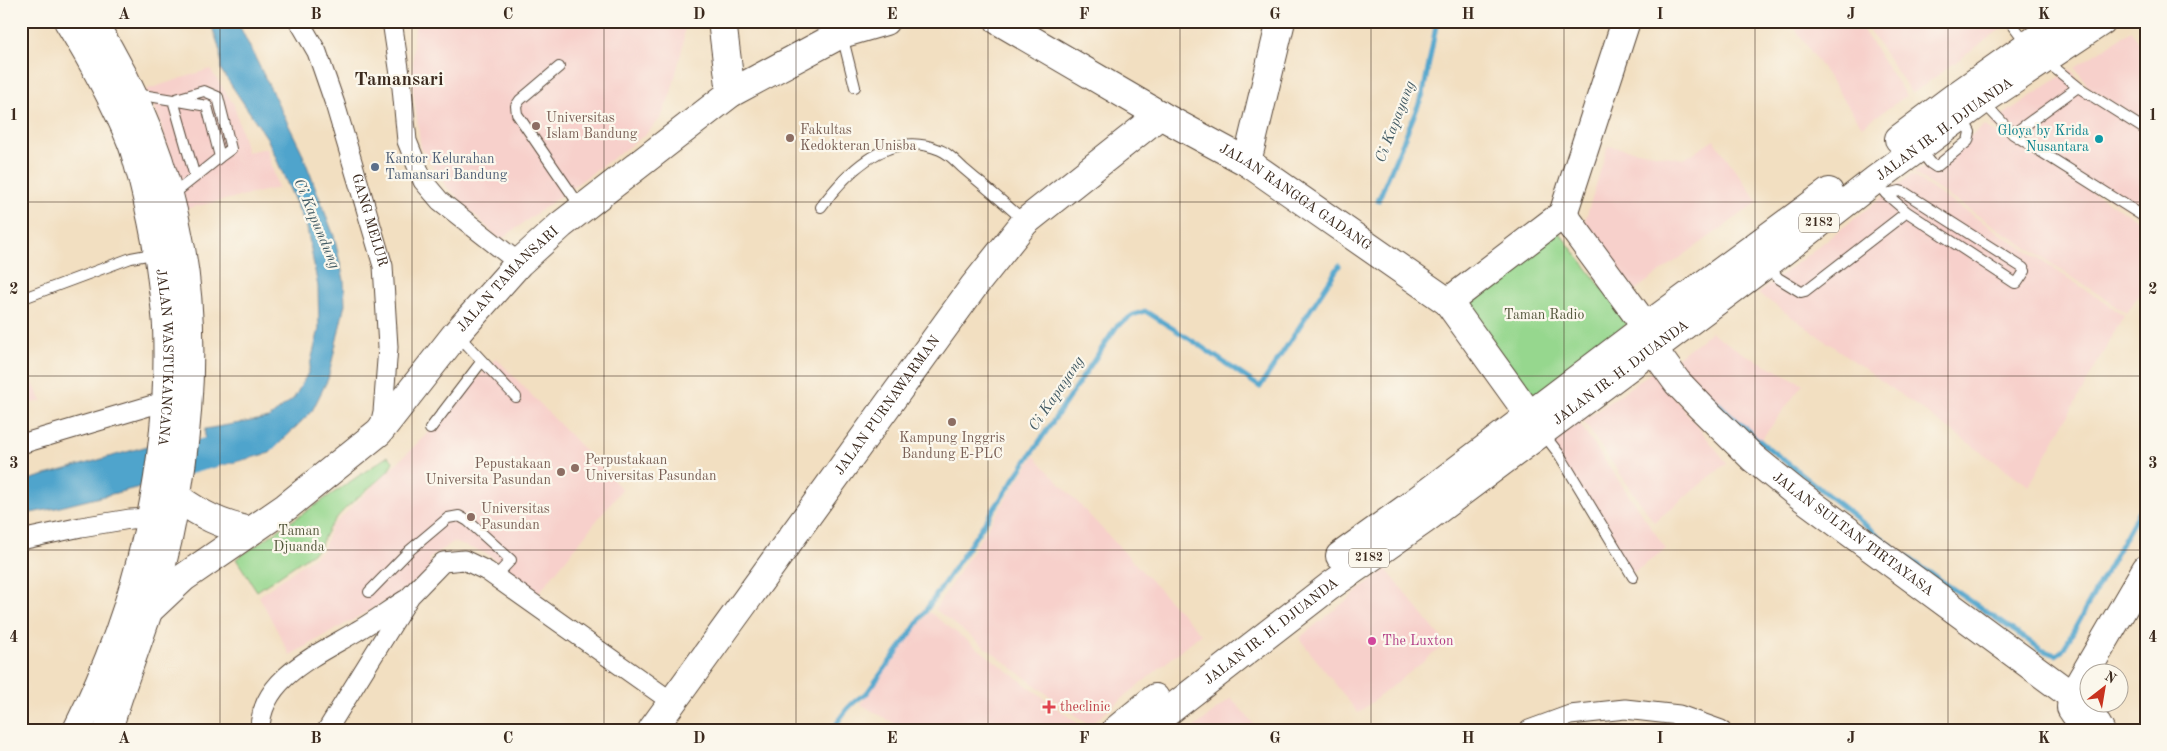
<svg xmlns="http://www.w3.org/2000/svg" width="2167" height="751" viewBox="0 0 2167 751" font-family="'Old Standard TT',serif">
  <rect width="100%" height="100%" fill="#fbf7ec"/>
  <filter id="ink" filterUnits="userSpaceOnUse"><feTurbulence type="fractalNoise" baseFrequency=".02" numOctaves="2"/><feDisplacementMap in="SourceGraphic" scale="10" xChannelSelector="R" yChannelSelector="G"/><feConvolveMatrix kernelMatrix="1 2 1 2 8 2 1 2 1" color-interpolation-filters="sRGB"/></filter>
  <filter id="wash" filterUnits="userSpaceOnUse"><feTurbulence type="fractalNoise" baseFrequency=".0096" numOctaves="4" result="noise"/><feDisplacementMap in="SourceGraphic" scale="20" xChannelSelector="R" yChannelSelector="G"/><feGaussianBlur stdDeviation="1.12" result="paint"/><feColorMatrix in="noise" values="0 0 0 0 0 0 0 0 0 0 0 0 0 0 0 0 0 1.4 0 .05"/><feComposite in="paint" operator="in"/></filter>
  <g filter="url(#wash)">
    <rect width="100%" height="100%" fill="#f2dfc1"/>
    <path fill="#f7d0cb" d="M417,21H685L683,45L671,93L661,118L646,134L500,240L446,186L421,149L413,90V36Z
      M1790,21H1857L1906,96L1862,126Z
      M1863,21H2008L2009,23L1912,94Z
      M2131,31L2146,52V123L2089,88L2075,67Z
      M210,69L234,105L247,152L267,148L278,188L184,209L180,189L152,97L145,90Z
      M2071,69L2085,90L2146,127V220L1990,124Z
      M1985,126L2146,225V283L2127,313L1913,173Z
      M1714,140L1758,202L1635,290L1584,224L1608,146L1684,159Z
      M1911,175L2124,315L2029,486L1758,293Z
      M1711,332L1739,351L1803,384L1758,444L1681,371L1674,360Z
      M496,358L622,489L538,594L488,554L453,542L429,559L434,568L397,595L290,655L259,596L323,550L331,527L430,431Z
      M21,361L42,401L21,405Z
      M1653,371L1727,463L1654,522L1583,421Z
      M1579,423L1666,549L1633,573L1546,445Z
      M1034,456L1201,634L1089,726L935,609Z
      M1386,569L1446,644L1358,713L1299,638Z
      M929,612L1080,725L1074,730H906L860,704Z
      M1231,698L1259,730H1191Z"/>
    <path fill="#96d78e" stroke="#688056" d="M1558,231L1629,323L1530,399L1459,306Z
      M388,456L393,461L389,470C364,495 330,513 320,548L257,591L236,559Z"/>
    <path fill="#50a4cc" stroke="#466775" d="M210,21H237L301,150L334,236L344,280L345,304L328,379L312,411L270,453L203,470L205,429L269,418L294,398L308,373L319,329L318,287L307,228L267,138L221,70L220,50Z
      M151,445L144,486L56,508L21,515V482Z"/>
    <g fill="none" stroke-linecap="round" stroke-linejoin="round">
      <path stroke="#50a4cc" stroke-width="5" d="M1378,201L1423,94L1437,21
        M1702,389L1757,439L1892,546
        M1907,557L2042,650L2056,655L2062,651L2068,641L2146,499
        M834,730C841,714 853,701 867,693L910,634L1117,326L1133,315L1145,311L1196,343L1260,387L1339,266"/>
      <path stroke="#50a4cc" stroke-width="31" d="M155,468L244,443"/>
    </g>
  </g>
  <g filter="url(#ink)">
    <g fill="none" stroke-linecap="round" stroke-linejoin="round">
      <defs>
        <path id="lane" d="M2010,21L2027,44
          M842,35L855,87
          M2046,61L2078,87L2146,130
          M559,67L520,100L516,106L517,114L582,209
          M136,94L173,100L195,177L171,196
          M176,99L204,91L218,97L231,149L220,157
          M173,100L207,106L220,157L195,177
          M1983,102L2013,134L2146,218
          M2013,134L2078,87
          M1920,150L1930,163L1936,167L1968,141L1970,132L1962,117
          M1875,180L1886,194L1907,212L2015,283H2017L2025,271L2023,268L1904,192L1900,191L1886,194
          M821,207C849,169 890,129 940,150C949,153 957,163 964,169C984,186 1005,203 1024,221
          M1768,265L1778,278L1801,292L1805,291L1907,212
          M21,299L131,258L158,253
          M457,334L516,397
          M430,429L482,361
          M1542,432L1559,454L1633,577
          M369,592L410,550L448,518L459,516L468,521L511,560L495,577"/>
        <g id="street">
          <path id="s1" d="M299,21L317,52L335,104L383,266L388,347L383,412L379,429"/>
          <path d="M392,21L402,88L407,141L423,181L440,201L519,263"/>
          <path d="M21,444L166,401"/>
          <path d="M21,540L81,527L130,519L152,518"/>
          <path d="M260,730C260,678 319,654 357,631C373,622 389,610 405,600"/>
          <path d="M327,730L410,596L443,562L464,560L487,571L672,702"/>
          <path d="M1529,730L1570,715L1625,709L1679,715L1721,730"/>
        </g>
        <g id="secondary">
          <path d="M722,21L731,93"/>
          <path id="s2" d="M999,21L1160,115L1247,162L1448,302L1541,431"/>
          <path d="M1247,162L1281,21"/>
          <path d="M1563,214L1626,21"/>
          <path d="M1563,214L1646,327"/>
          <path d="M1448,302L1563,214"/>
          <path id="s3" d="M1653,349L1677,382L1701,407L1753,458L1794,491L2072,696L2083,701L2100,730"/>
          <path d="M176,497C202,515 220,525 251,531"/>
          <path id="s4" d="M150,609L183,578L286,507L379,432L456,334L519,263L561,225L731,93L841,34L885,21"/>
          <path d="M2075,714L2071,708L2072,696L2146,569"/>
          <path id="s5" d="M652,730L974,286L1025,222L1160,115"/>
        </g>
        <g id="primary">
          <path id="s6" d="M68,21C92,60 114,99 131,141C136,153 138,165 142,177C150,209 157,241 161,273C163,291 166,308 167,326C172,465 140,605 77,730"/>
          <path d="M92,21C136,90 167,168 181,249C199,350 186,473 160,572C146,626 123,676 108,730"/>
          <path d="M1899,139L1952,99L2062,21"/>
          <path d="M1340,556L1411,505L1646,327L1829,192"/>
          <path d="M1116,730L1155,698"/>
          <path id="s7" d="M1144,730L1330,586L1424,520L1781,253L1875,180L1982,101L2102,21"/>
        </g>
      </defs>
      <use href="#lane" stroke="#564536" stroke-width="12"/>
      <use href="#street" stroke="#564536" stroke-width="21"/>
      <use href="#secondary" stroke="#564536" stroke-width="30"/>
      <use href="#primary" stroke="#564536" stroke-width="30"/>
      <use href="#lane" stroke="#fff" stroke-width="10"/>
      <use href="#street" stroke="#fff" stroke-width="19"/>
      <use href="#secondary" stroke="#fff" stroke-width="28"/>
      <use href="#primary" stroke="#fff" stroke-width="28"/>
    </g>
  </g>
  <path fill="none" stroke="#3b2a1e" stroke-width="1" stroke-opacity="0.55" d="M220,21V730M412,21V730M604,21V730M796,21V730M988,21V730M1180,21V730M1371,21V730M1564,21V730M1755,21V730M1948,21V730M21,202H2146M21,376H2146M21,550H2146"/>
  <g fill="#8d6e63" stroke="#fbf7ec" stroke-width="2">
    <circle cx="536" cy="126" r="5"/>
    <circle cx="790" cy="138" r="5"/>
    <circle cx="952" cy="422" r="5"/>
    <circle cx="575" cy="468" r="5"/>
    <circle cx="561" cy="472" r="5"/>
    <circle cx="471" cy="517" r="5"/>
  </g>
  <circle fill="#0f9aa8" stroke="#fbf7ec" stroke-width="2" cx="2099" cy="139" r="5"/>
  <circle fill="#5c6f8a" stroke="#fbf7ec" stroke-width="2" cx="375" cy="167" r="5"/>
  <circle fill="#d1479c" stroke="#fbf7ec" stroke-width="2" cx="1372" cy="641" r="5"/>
  <path fill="#e0444e" stroke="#fbf7ec" stroke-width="2" d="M1046.5 699.5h5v5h5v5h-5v5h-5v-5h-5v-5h5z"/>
  <g text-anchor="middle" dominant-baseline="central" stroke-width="4.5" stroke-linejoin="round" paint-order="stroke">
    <g fill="#fbf7ec" stroke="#75685c" stroke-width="1">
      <rect x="1799" y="213.5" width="40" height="19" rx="4"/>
      <rect x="1349" y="548.5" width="40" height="19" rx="4"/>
    </g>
    <g font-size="12" font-weight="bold" fill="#3b2a1e">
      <text x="1819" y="223">2182</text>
      <text x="1369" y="558">2182</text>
    </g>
    <g font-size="14" fill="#785e54" stroke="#fbf7ec" text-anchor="start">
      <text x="546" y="118">Universitas<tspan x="546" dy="16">Islam Bandung</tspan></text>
      <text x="800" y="130">Fakultas<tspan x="800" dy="16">Kedokteran Unisba</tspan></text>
      <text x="952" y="438" text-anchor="middle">Kampung Inggris<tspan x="952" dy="16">Bandung E-PLC</tspan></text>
      <text x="585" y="460">Perpustakaan<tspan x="585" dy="16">Universitas Pasundan</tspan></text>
      <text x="551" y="464" text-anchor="end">Pepustakaan<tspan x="551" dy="16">Universita Pasundan</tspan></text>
      <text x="481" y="509">Universitas<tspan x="481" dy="16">Pasundan</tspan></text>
    </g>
    <g font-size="14" fill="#3b2a1e" stroke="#fbf7ec">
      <text stroke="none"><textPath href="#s7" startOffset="1001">JALAN IR. H. DJUANDA</textPath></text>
      <text stroke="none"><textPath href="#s2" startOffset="345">JALAN RANGGA GADANG</textPath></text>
      <text stroke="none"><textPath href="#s1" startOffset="212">GANG MELUR</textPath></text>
      <text stroke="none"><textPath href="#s4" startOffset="490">JALAN TAMANSARI</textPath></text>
      <text stroke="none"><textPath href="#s6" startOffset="356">JALAN WASTUKANCANA</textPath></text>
      <text stroke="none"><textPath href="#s7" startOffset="596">JALAN IR. H. DJUANDA</textPath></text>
      <text stroke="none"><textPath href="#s5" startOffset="401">JALAN PURNAWARMAN</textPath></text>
      <text stroke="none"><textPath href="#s3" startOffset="274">JALAN SULTAN TIRTAYASA</textPath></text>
      <text stroke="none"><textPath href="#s7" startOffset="161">JALAN IR. H. DJUANDA</textPath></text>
    </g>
    <g font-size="14" fill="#0d838f" stroke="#fbf7ec" text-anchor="end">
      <text x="2089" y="131">Gloya by Krida<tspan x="2089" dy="16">Nusantara</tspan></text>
    </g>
    <g font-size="14" fill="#4e5e75" stroke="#fbf7ec" text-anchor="start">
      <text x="385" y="159">Kantor Kelurahan<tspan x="385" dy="16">Tamansari Bandung</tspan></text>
    </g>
    <g font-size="14" fill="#52553a" stroke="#fbf7ec">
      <text x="1544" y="315">Taman Radio</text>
      <text x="299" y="531">Taman<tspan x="299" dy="16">Djuanda</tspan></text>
    </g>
    <g font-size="14" fill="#b23c85" stroke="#fbf7ec" text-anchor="start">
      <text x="1382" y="641">The Luxton</text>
    </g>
    <g font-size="14" fill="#be3a42" stroke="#fbf7ec" text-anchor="start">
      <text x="1060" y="707">theclinic</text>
    </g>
    <g font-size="15" font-style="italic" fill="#435b64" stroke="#fbf7ec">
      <text transform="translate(1396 122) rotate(-69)">Ci Kapayang</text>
      <text transform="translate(316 224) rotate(67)">Ci Kapundung</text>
      <text transform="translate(1057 394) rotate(-56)">Ci Kapayang</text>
    </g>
    <g font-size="19" font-weight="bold" fill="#3b2a1e" stroke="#fbf7ec">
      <text x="399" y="80">Tamansari</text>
    </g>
  </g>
  <rect width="2167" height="751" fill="none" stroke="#fbf7ec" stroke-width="55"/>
  <g transform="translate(2104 688) rotate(31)"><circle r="24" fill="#fbf7ec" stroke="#aea59a"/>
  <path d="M0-4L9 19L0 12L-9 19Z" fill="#c8321e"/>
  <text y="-8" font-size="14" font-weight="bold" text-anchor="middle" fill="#3b2a1e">N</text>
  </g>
  <rect x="28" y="28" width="2112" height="696" fill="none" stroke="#3b2a1e" stroke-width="2"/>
  <g font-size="16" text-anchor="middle" font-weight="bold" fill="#3b2a1e">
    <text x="124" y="19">A</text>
    <text x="316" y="19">B</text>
    <text x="508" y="19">C</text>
    <text x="699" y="19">D</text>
    <text x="892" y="19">E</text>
    <text x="1084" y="19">F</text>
    <text x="1275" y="19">G</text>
    <text x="1468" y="19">H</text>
    <text x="1660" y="19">I</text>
    <text x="1851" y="19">J</text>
    <text x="2044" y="19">K</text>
    <text x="14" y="120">1</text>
    <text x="2153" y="120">1</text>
    <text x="14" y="294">2</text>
    <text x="2153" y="294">2</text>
    <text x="14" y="468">3</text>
    <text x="2153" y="468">3</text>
    <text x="14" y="642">4</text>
    <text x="2153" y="642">4</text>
    <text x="124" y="743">A</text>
    <text x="316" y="743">B</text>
    <text x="508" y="743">C</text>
    <text x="699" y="743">D</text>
    <text x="892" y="743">E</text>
    <text x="1084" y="743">F</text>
    <text x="1275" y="743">G</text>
    <text x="1468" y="743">H</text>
    <text x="1660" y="743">I</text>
    <text x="1851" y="743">J</text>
    <text x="2044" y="743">K</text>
  </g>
</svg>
